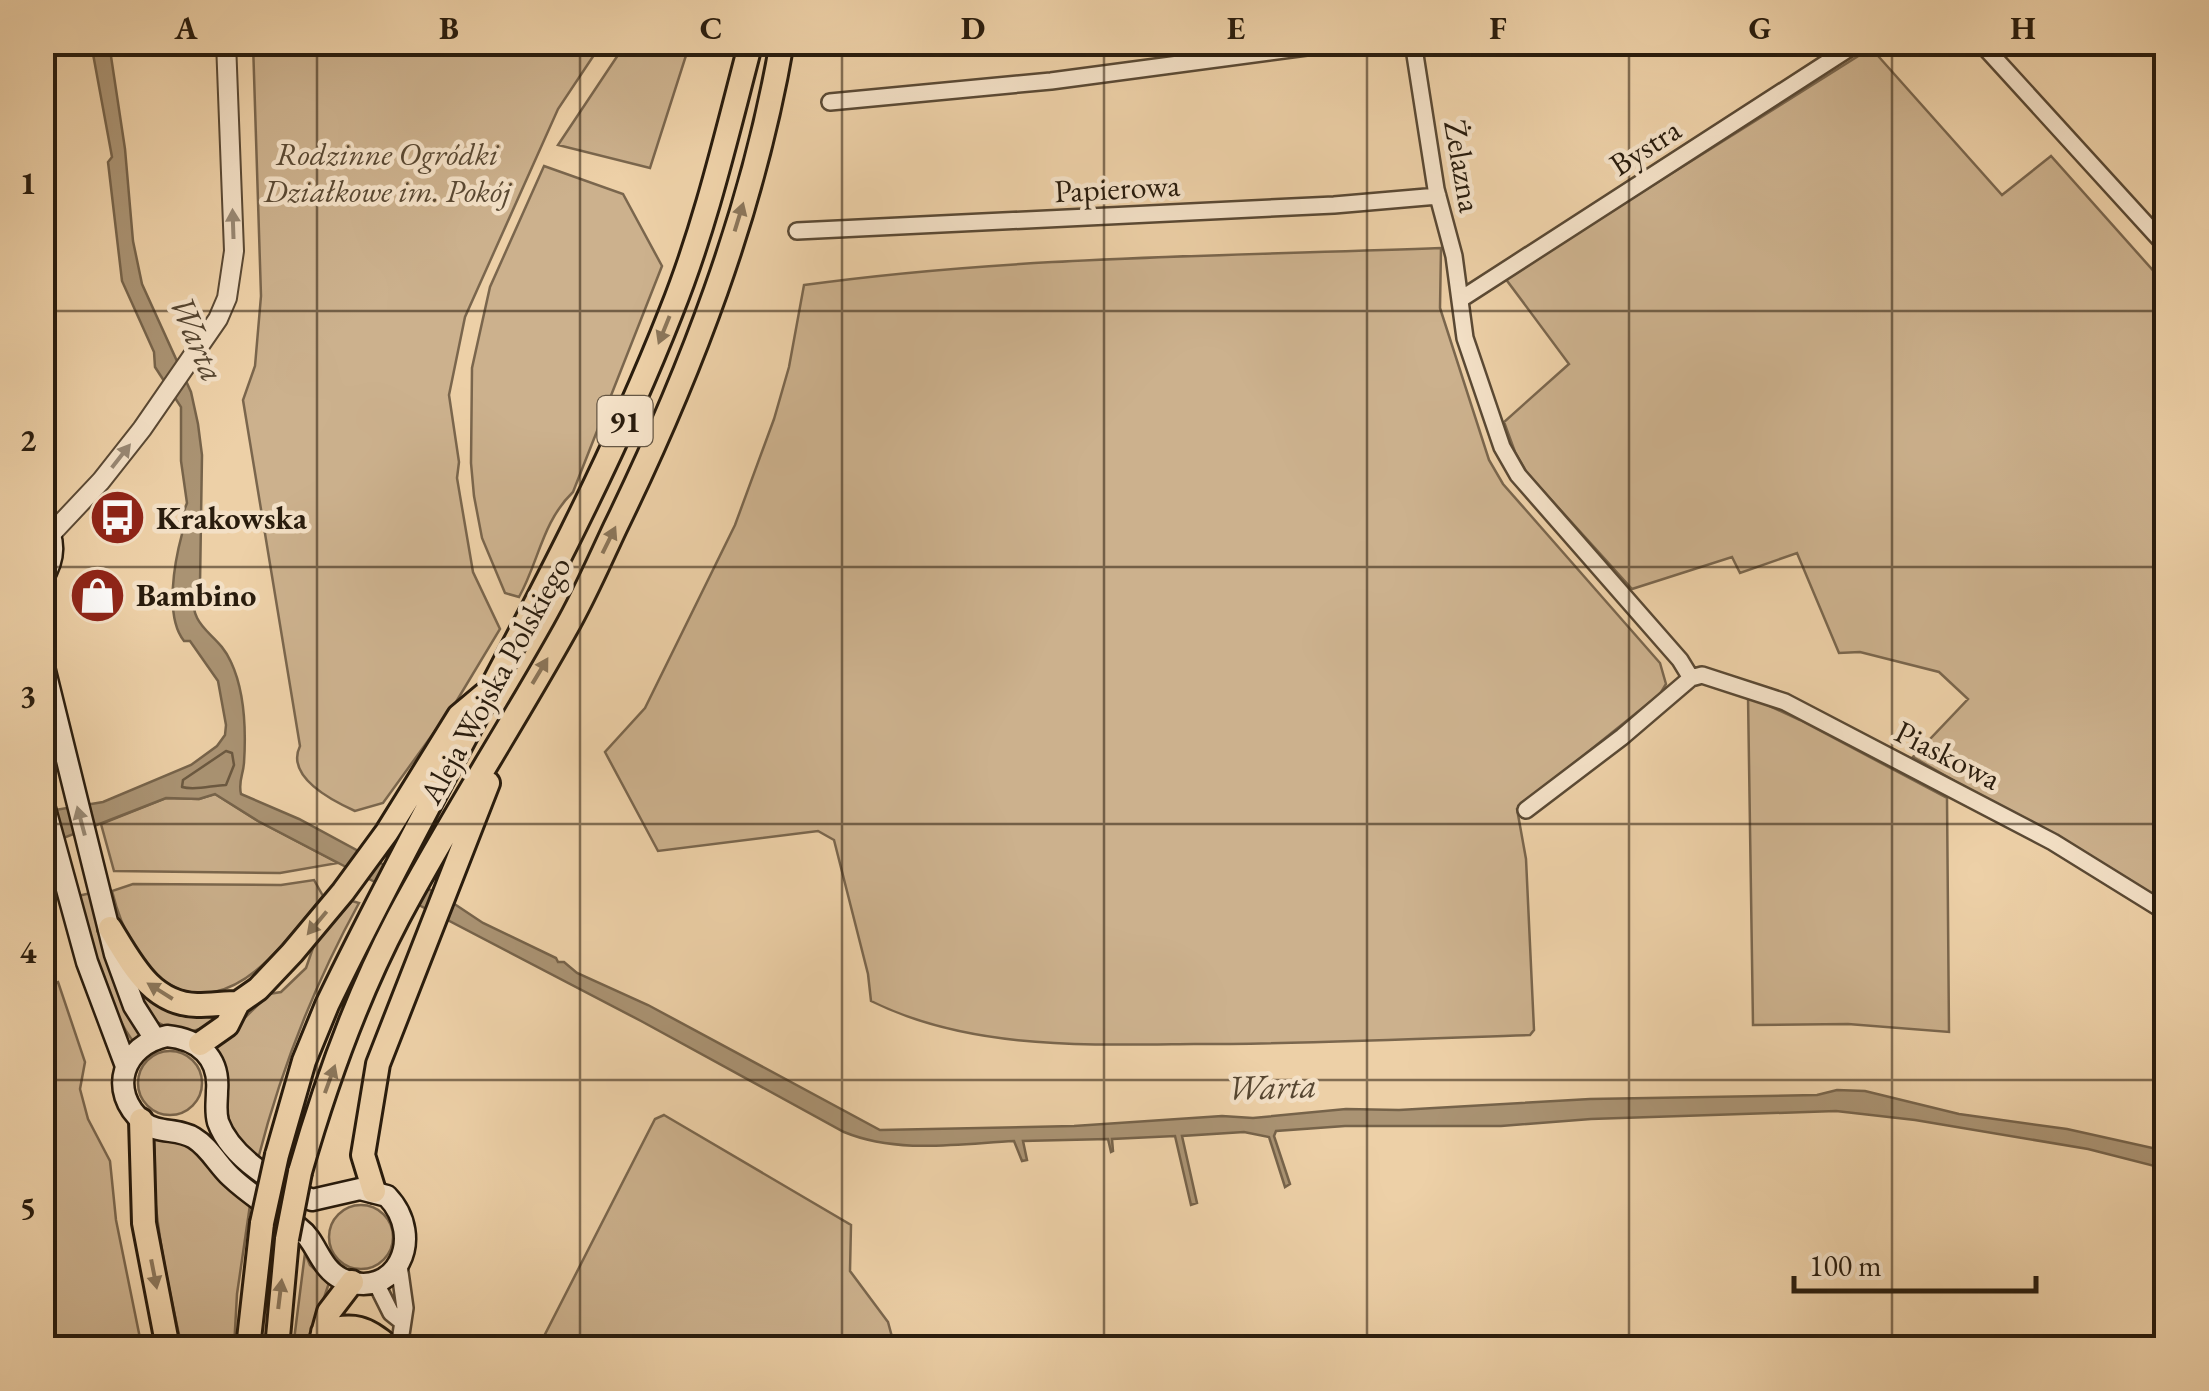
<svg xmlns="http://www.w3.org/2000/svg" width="2209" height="1391" viewBox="0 0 2209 1391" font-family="'EB Garamond',serif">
  <rect width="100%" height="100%" fill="#edd0a7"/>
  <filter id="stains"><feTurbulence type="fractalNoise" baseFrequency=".002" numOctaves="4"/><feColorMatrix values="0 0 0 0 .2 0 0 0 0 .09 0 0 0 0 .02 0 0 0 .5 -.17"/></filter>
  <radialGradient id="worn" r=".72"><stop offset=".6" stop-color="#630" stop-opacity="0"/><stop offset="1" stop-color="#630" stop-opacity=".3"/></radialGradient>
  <path fill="#ccb18d" stroke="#7a664d" stroke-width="2.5" d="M253,43H602L558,109L465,317L449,395L459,462L457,478L473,572L500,629L456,702L383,803L355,811C333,801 285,777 300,746L243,400L255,366L261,296Z
    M626,43H690L650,168L558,145Z
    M1871,48L2002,195L2051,156L2166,285V904L1913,757L1968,699L1939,672L1860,652L1839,653L1797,553L1740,573L1732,557L1632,589L1527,473L1515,452L1504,422L1569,364L1505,278Z
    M544,166L623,194L662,266L573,492C542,522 539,561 519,597L505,593L482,538L474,496L471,463L472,368L490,287Z
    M1441,248L1440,308L1489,460L1503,484L1660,663L1666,684L1660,694L1517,809L1526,859L1534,1030L1530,1035C1418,1039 1306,1044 1194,1044C1086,1045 970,1050 871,1001L868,974L834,840L818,831L658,851L605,752L645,708L735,525L774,419L789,367L804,285C1014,256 1229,256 1441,248Z
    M1748,696L1800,720L1947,798L1949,1032L1848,1024L1753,1025Z
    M215,794L258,821L338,863L280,873L114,871L101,824L166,798L199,799Z
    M314,880L323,896C305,917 288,940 268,960C191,1034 132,973 112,891L133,884L281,885Z
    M91,893L143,1035L134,1043C104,1001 91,945 78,896Z
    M352,901L359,903C314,985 281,1069 258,1159L231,1129L214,1048L269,994L281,992L306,968L314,945Z
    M58,982L85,1062L80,1089L88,1119L110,1161L116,1220L142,1348H43L42,987Z
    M130,982L147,997L233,1007C202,1032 188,1041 150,1018Z
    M138 1083a32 32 0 1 1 64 0a32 32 0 1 1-64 0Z
    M664,1115L851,1225L850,1271L888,1322L895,1348H538L655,1119Z
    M153,1136L183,1141L196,1149L250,1205L237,1294L234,1348H182C172,1302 161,1255 156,1207C153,1183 157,1160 153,1136Z
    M329 1237a32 32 0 1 1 64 0a32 32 0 1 1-64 0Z
    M305,1253L310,1265L329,1283L307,1348H293Z"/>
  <path fill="#aa9373" stroke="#76634a" stroke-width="2.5" d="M91,43H109L125,149L133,241L142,284L191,392L198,424L202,455L200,585L193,588C189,632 217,630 231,662C245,692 246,732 244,763C243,776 238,781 241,794L299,819L447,899L483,923L556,958L558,962H564L577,973L648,1005L880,1130L1074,1126L1222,1116L1253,1118L1346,1109L1399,1110L1590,1099L1817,1095L1837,1090L1865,1091L1959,1114L2067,1129L2166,1151V1169L2088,1149L1915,1120L1836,1111L1591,1119L1501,1126H1345L1276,1131L1274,1136L1290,1184L1285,1187L1269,1137L1244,1132L1182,1136L1197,1203L1191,1205L1175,1136L1112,1139L1113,1151L1111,1152L1108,1139L1023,1141L1027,1160L1022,1161L1014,1141C958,1144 897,1154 844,1132L641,1021L258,821L215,794L199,799L166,798L43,846V812L103,802L191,765L217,746L225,735L226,725L218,681L190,641H184C164,616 175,560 182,534L178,526L187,503L181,461V407L155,367L154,352L122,281L108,162L112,157Z"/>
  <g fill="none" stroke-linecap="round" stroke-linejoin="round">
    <path stroke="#6a5840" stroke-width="2.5" d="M226,751L232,753L234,765L226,785C213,785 196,791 182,787L183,780Z"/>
    <defs>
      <path id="minor" d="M1413,42L1436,189L1454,256L1465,338L1502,447L1518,475L1680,660L1691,678
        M1980,42L2166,246
        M830,102L1051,81L1344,42
        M797,231L1334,205L1438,196
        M1461,299L1859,42
        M1526,810L1622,737L1691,678L1702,675L1785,702L2053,842L2166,912
        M375,1281L391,1313L401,1321
        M399,1348L405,1308L399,1265"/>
      <path id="tertiary" d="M52,533L101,481L142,429L218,319L227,298L234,251L226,42"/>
      <path id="secondary" d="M42,520C56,539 55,559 42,579
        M42,659L115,954L134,1006L155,1039
        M42,798L87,962L126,1066
        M167,1036C198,1039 220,1057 217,1091C217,1102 215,1111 218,1122C231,1158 278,1186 312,1200L360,1189L387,1196C427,1238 395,1302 342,1279C319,1268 317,1241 299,1228C276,1211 251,1196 231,1177C218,1165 209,1147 194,1138C178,1128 158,1134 143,1122C107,1091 123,1045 167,1036Z"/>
      <path id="primary" d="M110,928C131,962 151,1004 197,1005C211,1005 225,1003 238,1003
        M200,1044L227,1025L238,1003L258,989L292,953L343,892L387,832L459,716L484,695
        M141,1120L144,1223L168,1348
        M277,1155L304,1061L327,1005C439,772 576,553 671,312C706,225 727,133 751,42
        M300,1172C325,1085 356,998 398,918C450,820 511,727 565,630C584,597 599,562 615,528C690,374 753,212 782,42
        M374,1191L363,1155L378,1064L488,783
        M323,1332C353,1323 367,1327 390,1348
        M248,1348L262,1223
        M277,1348L287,1239
        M319,1348L329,1312L352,1282"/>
    </defs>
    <use href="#minor" stroke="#5a4934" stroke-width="20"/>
    <use href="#tertiary" stroke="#5a4934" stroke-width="22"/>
    <use href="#secondary" stroke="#291c0d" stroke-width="25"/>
    <use href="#primary" stroke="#291c0d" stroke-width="28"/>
    <use href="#minor" stroke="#f3e0c6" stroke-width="15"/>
    <use href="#tertiary" stroke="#f3e0c6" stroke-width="18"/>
    <use href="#secondary" stroke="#f3e0c6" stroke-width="20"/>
    <use href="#primary" stroke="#edd0a7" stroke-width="22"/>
    <defs>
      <path id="primary-bridge" d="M262,1223L277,1155
        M287,1239L300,1172"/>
    </defs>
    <use href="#primary-bridge" stroke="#291c0d" stroke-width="28" stroke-linecap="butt"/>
    <use href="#primary-bridge" stroke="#edd0a7" stroke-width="22"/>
  </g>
  <defs><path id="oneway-solid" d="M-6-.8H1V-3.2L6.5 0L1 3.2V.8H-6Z" transform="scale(2.5)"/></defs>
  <g fill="#8b765a">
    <use href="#oneway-solid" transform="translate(739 217) rotate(-73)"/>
    <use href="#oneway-solid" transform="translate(664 330) rotate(112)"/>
    <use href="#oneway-solid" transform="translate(609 540) rotate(-64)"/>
    <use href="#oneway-solid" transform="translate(540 671) rotate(-59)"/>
    <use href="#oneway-solid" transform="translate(317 923) rotate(130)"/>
    <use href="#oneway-solid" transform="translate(160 991) rotate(-148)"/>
    <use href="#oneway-solid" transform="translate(330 1079) rotate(-70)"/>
    <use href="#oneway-solid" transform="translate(154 1274) rotate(79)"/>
    <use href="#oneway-solid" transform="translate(280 1294) rotate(-83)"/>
  </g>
  <g fill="#988873">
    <use href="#oneway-solid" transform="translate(233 224) rotate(-92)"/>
    <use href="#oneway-solid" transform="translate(121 456) rotate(-52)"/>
    <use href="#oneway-solid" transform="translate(81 821) rotate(-105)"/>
  </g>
  <path fill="none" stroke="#291c0d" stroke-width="2.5" stroke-opacity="0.55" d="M317,42V1348M580,42V1348M842,42V1348M1104,42V1348M1367,42V1348M1629,42V1348M1892,42V1348M42,311H2166M42,567H2166M42,824H2166M42,1080H2166"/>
  <defs>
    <symbol id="bus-disc" viewBox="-11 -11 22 22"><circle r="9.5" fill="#8f2418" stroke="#f3e0c6"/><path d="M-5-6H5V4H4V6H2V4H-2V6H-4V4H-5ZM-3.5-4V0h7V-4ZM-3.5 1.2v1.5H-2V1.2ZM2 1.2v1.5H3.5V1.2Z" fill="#fff"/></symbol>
    <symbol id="shop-disc" viewBox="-11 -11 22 22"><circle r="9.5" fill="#8f2418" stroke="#f3e0c6"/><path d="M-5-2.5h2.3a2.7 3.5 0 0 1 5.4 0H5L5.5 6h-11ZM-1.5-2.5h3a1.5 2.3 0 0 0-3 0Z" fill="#fff"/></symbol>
  </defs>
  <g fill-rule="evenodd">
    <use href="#bus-disc" x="86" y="486" width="63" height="63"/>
    <use href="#shop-disc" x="66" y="564" width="63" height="63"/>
  </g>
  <g text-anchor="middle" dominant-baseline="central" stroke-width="9" stroke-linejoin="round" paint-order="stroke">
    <rect fill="#f3e0c6" stroke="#665744" stroke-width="2.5" x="597.5" y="396" width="55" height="50" rx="8"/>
    <g font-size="30" font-weight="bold" fill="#291c0d">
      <text x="625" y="421">91</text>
    </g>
    <g font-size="32" fill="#291c0d" stroke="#f3e0c6">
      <text transform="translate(1645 147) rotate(-33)">Bystra</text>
      <text transform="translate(1463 166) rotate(80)">Żelazna</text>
      <text transform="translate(1117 188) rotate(-3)">Papierowa</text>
      <text transform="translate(495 680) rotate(-61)">Aleja Wojska Polskiego</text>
      <text transform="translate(1948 755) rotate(27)">Piaskowa</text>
    </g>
    <g font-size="32" font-style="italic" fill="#5a4933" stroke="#f3e0c6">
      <text x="387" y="154">Rodzinne Ogródki<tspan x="387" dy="37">Działkowe im. Pokój</tspan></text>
    </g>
    <g font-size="32" font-weight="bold" fill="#291c0d" stroke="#f3e0c6" text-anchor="start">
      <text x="156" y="518">Krakowska</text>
      <text x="136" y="595">Bambino</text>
    </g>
    <g font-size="35" font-style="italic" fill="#564631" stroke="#f3e0c6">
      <text transform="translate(198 338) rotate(67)">Warta</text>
      <text transform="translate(1272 1086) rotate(-2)">Warta</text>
    </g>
  </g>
  <rect width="2209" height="1391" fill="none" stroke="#edd0a7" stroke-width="110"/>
  <path d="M1794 1276v15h242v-15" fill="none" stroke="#291c0d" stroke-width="5"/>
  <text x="1809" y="1276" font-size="30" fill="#291c0d" stroke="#f3e0c6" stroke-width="8" paint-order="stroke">100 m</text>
  <rect x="55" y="55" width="2099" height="1281" fill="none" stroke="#291c0d" stroke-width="4"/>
  <g font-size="32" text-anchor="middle" font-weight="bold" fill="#291c0d">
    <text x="186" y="39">A</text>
    <text x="449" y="39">B</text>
    <text x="711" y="39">C</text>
    <text x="973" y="39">D</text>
    <text x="1236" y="39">E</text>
    <text x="1498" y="39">F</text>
    <text x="1760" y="39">G</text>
    <text x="2023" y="39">H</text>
    <text x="28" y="194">1</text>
    <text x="28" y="451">2</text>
    <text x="28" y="707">3</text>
    <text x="28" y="963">4</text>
    <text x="28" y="1219">5</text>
  </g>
  <rect width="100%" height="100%" filter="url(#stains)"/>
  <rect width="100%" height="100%" fill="url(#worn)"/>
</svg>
